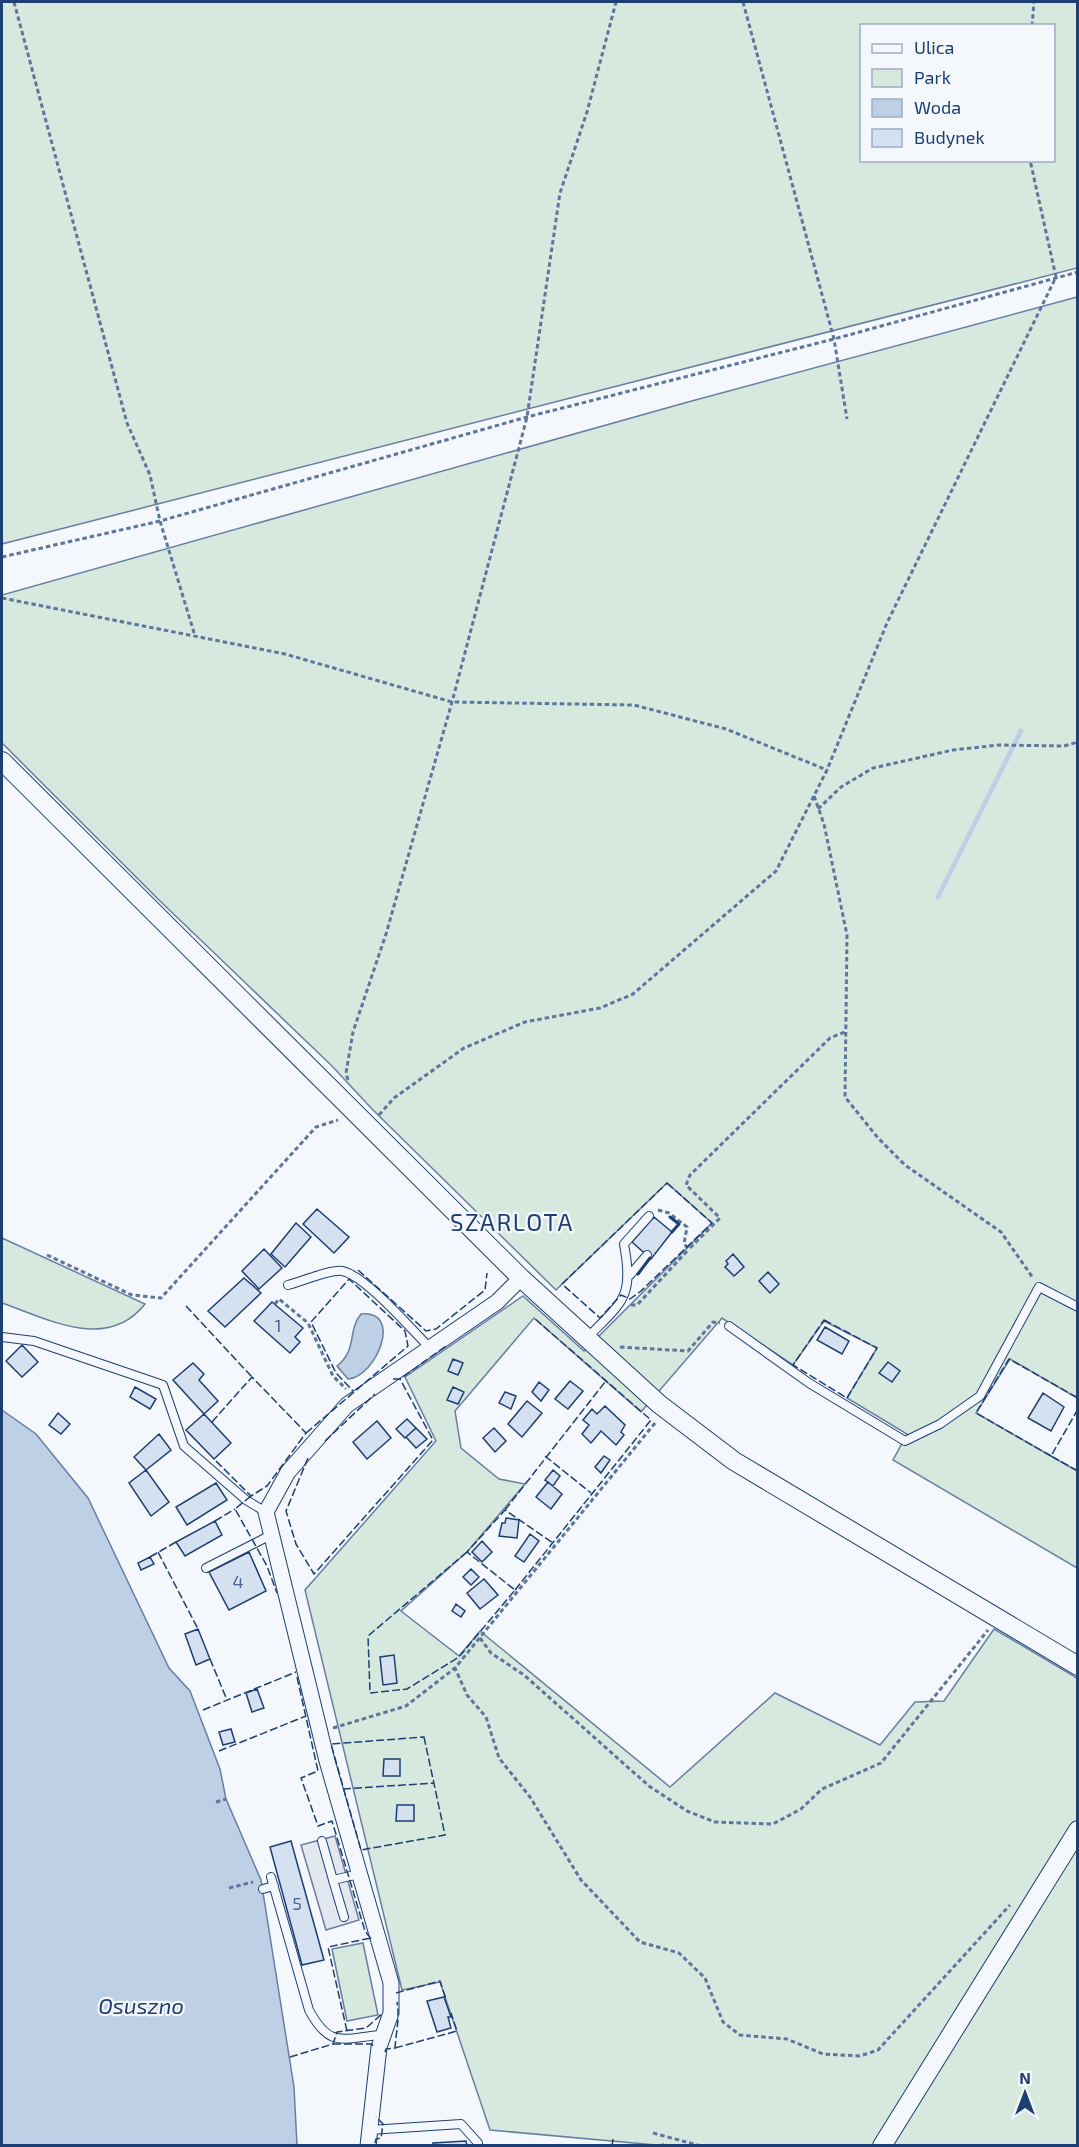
<svg xmlns="http://www.w3.org/2000/svg" width="1079" height="2147" viewBox="0 0 1079 2147" font-family="'Exo 2',sans-serif">
  <rect width="100%" height="100%" fill="#f4f7fb"/>
  <path fill="#d7e8df" stroke="#687fa3" stroke-width="1.5" fill-rule="evenodd" d="M2,2H1077V268L2,544ZM862,26H1054V160H862Z
    M1077,297V1398L1010,1359L976,1413L1077,1471V1568L893,1460L907,1434L847,1398L877,1348L824,1321L793,1365L722,1318L641,1412L534,1318L455,1411L461,1448L499,1479L525,1484L467,1552L401,1611L459,1656L480,1631L670,1787L775,1693L880,1745L915,1702L944,1701L994,1629L1077,1678V2145L667,2146L490,2130L440,1982L402,1990L305,1590L436,1441L405,1377L523,1296L584,1351L712,1223L667,1183L556,1290L372,1109L332,1066L159,900L2,743V595L688,402Z
    M2,1238L145,1304C107,1352 48,1319 2,1303Z
    M363,1943L378,2015L347,2021L332,1949Z"/>
  <path fill="#e3e8f0" stroke="#687fa3" stroke-width="1.5" d="M335,1836L359,1920L326,1930L301,1845Z"/>
  <path fill="#bed0e5" stroke="#687fa3" stroke-width="1.5" d="M361,1314C404,1310 376,1377 348,1379L337,1366C358,1349 347,1331 361,1314Z
    M2,1410L36,1434L88,1498L169,1668L190,1691L220,1769L226,1799L261,1880L294,2087L297,2145H2Z"/>
  <g fill="none" stroke-linecap="round" stroke-linejoin="round">
    <path stroke="#bed0e5" stroke-width="5" d="M938,897L1021,731"/>
  </g>
  <path fill="#d5e0f0" stroke="#1d3f73" stroke-width="1.5" d="M317,1209L349,1237L334,1253L303,1224Z
    M654,1217L672,1232L651,1259L632,1242Z
    M296,1223L311,1237L285,1267L271,1254Z
    M264,1249L282,1268L259,1289L242,1271Z
    M733,1254L744,1267L734,1276L725,1267L728,1264L726,1261Z
    M768,1272L779,1284L770,1293L759,1281Z
    M244,1278L261,1293L225,1327L208,1311Z
    M272,1302L303,1328L295,1337L300,1342L290,1353L254,1321Z
    M825,1327L849,1341L842,1354L817,1340Z
    M22,1345L38,1362L22,1377L6,1361Z
    M453,1359L463,1363L458,1375L448,1371Z
    M888,1362L900,1371L892,1382L879,1373Z
    M193,1363L204,1374L199,1380L218,1401L204,1414L173,1380Z
    M570,1381L583,1391L568,1409L555,1399Z
    M539,1382L549,1390L541,1401L532,1392Z
    M135,1387L156,1399L150,1409L130,1397Z
    M453,1387L464,1392L458,1404L447,1400Z
    M505,1392L516,1396L511,1409L499,1403Z
    M1043,1393L1064,1407L1051,1431L1028,1418Z
    M527,1401L542,1413L522,1437L508,1424Z
    M605,1406L625,1425L621,1432L624,1435L616,1445L601,1431L591,1443L582,1434L589,1425L583,1420L592,1409L597,1414Z
    M58,1413L70,1424L61,1434L49,1425Z
    M204,1414L231,1443L214,1459L186,1430Z
    M407,1419L416,1428L405,1438L396,1429Z
    M377,1421L391,1438L367,1459L353,1442Z
    M416,1428L427,1439L416,1448L406,1437Z
    M494,1428L506,1441L495,1452L483,1438Z
    M159,1434L171,1450L146,1470L134,1457Z
    M604,1456L610,1460L601,1473L595,1467Z
    M146,1470L169,1502L151,1516L129,1483Z
    M553,1470L560,1476L553,1486L545,1480Z
    M548,1482L562,1494L551,1509L536,1497Z
    M216,1483L227,1500L187,1525L176,1507Z
    M506,1518L519,1520L517,1538L499,1536L502,1523H505Z
    M215,1521L222,1535L185,1556L176,1542Z
    M530,1534L539,1541L524,1562L515,1556Z
    M482,1541L492,1552L482,1562L472,1552Z
    M249,1552L266,1591L229,1610L209,1572Z
    M150,1557L154,1564L141,1570L138,1563Z
    M471,1569L479,1577L471,1585L463,1577Z
    M484,1579L498,1595L480,1609L467,1593Z
    M456,1604L465,1611L461,1617L452,1611Z
    M198,1629L210,1659L196,1665L185,1634Z
    M394,1655L397,1683L383,1685L380,1657Z
    M257,1689L264,1708L252,1712L246,1693Z
    M231,1729L235,1742L223,1745L219,1732Z
    M384,1759H400V1776H383Z
    M397,1805H414V1821H396Z
    M291,1841L324,1960L302,1965L270,1847Z
    M444,1997L451,2017H448L451,2028L437,2032L427,2001Z
    M466,2141L467,2146H433V2143Z"/>
  <g fill="none" stroke-linecap="round" stroke-linejoin="round">
    <defs>
      <path id="service" d="M630,1275L647,1255
        M288,1285C300,1282 331,1269 342,1271C365,1275 412,1330 430,1348
        M729,1326L809,1383L905,1441L940,1424L980,1396L1039,1287L1078,1307
        M2,1337L34,1341L163,1385L184,1446L246,1500L266,1512
        M587,1338C623,1301 634,1298 624,1244L649,1216
        M206,1568L271,1535
        M322,1841L333,1880
        M271,1877L309,2010C330,2049 342,2038 381,2035
        M263,1889L274,1886
        M344,1917L333,1880L359,1874
        M370,2130L461,2124L478,2143"/>
      <path id="minor" d="M368,2146L379,2047L391,2013V1983L327,1761L266,1512L288,1472L347,1405L497,1302L521,1278"/>
      <path id="tertiary" d="M2,761L521,1278L659,1404L734,1461L1078,1666
        M882,2146L1078,1830"/>
    </defs>
    <use href="#service" stroke="#1d3f73" stroke-width="10"/>
    <use href="#minor" stroke="#1d3f73" stroke-width="17"/>
    <use href="#tertiary" stroke="#1d3f73" stroke-width="20"/>
    <path stroke="#5e769c" stroke-width="3" stroke-dasharray="4.5 3" stroke-linecap="butt" d="M14,2L127,423L150,475L160,521L195,636
      M743,2L834,339L847,419
      M1032,26L1034,2
      M2,557L160,521L527,417L834,339L1078,272
      M2,598L285,654L452,702L634,705L726,729L827,770
      M814,796L824,824L847,935L845,1097L878,1138L905,1165L1001,1232L1033,1278
      M818,809L841,787L873,768L953,750L999,745L1064,746L1078,742
      M348,1080L346,1073L353,1032L386,934L452,702L527,417L560,193L587,112L616,2
      M379,1115L394,1098L464,1048L525,1022L600,1008L633,994L776,871L827,770L887,623L1056,277L1030,160
      M658,1210L669,1213L687,1227L684,1244L689,1249L720,1218L686,1185L690,1175L830,1038L847,1031
      M47,1255L132,1295L161,1298L316,1127L338,1120
      M275,1304L279,1299L308,1323L333,1376L346,1389
      M631,1305H637L689,1249
      M620,1347L688,1351L713,1322L720,1323
      M655,1423L455,1668L467,1695L486,1717L499,1758L530,1797L581,1880L640,1942L679,1953L705,1978L723,2022L740,2035L787,2039L823,2054L860,2056L878,2050L1010,1905
      M480,1638L491,1653L524,1675L649,1786L687,1811L715,1822L773,1824L801,1809L822,1789L881,1763L988,1630
      M333,1728L406,1706L455,1668
      M216,1802L226,1799
      M229,1888L253,1882
      M653,2133L701,2146"/>
    <use href="#service" stroke="#f4f7fb" stroke-width="8"/>
    <use href="#minor" stroke="#f4f7fb" stroke-width="15"/>
    <use href="#tertiary" stroke="#f4f7fb" stroke-width="18"/>
    <path stroke="#1d3f73" stroke-width="1.5" stroke-dasharray="8 3" stroke-linecap="butt" d="M667,1183L712,1223L641,1291L630,1299L621,1295L600,1318L562,1284Z
      M358,1270L426,1331L436,1329L485,1290L487,1273
      M186,1306L252,1377
      M824,1320L877,1348L847,1398L793,1365Z
      M393,1379H400L446,1346
      M1078,1409L1051,1456L1078,1471
      M212,1422L252,1377L306,1433L267,1486L251,1496L214,1459
      M306,1433L408,1346L405,1331L349,1279L311,1322L336,1373L353,1391
      M325,1441L375,1394
      M545,1456L591,1493
      M1051,1456L976,1413L1009,1359L1078,1398
      M308,1458L286,1511L296,1544L314,1574L433,1440L400,1379
      M251,1496L235,1509L267,1566L277,1593
      M505,1510L605,1382
      M215,1521L235,1509
      M158,1552L198,1629
      M467,1552L368,1636L370,1693L407,1689L459,1657L515,1590L467,1552L505,1510L553,1543
      M150,1557L176,1542
      M515,1590L651,1420L534,1318
      M210,1659L227,1700
      M297,1677L318,1771L301,1778L318,1826L332,1821L365,1931L372,1940
      M203,1710L296,1672
      M424,1737L445,1835L361,1850L331,1744Z
      M219,1751L306,1716
      M343,1789L434,1783
      M396,1993L440,1981L446,1999
      M347,2031L328,1947L371,1938
      M333,2044H372L373,2047
      M395,2048L457,2031L451,2013
      M385,2052L386,2049L395,2048C396,2032 400,2018 397,2002
      M290,2057L333,2044L337,2032L366,2028L383,2013
      M375,2143L376,2139L381,2138L383,2124L376,2117
      M662,2144L667,2146
      M612,2146L613,2139"/>
    <path stroke="#1d3f73" stroke-width="3" d="M670,1217L679,1224L672,1232
      M638,1274L650,1258"/>
  </g>
  <g text-anchor="middle" dominant-baseline="central" stroke-width="4.5" stroke-linejoin="round" paint-order="stroke">
    <g font-size="18" fill="#4b6792">
      <text x="278" y="1325">1</text>
      <text x="238" y="1581">4</text>
      <text x="297" y="1903">5</text>
    </g>
    <g font-size="22" font-style="italic" fill="#1d3f73" stroke="#f4f7fb">
      <text x="141" y="2005">Osuszno</text>
    </g>
    <g font-size="24" letter-spacing="1.5" fill="#1d3f73" stroke="#f4f7fb">
      <text x="512" y="1221">SZARLOTA</text>
    </g>
  </g>
  <rect width="1079" height="2147" fill="none" stroke="#1d3f73" stroke-width="6"/>
  <rect x="860" y="24" width="195" height="138" fill="#f4f7fb" stroke="#9eadc5" stroke-width="1.5"/>
  <rect x="872" y="44" width="30" height="9" fill="#f4f7fb" stroke="#9eadc5" stroke-width="1.5"/>
  <text x="914" y="54" font-size="18" fill="#1d3f73">Ulica</text>
  <rect x="872" y="69" width="30" height="18" fill="#d7e8df" stroke="#9eadc5" stroke-width="1.5"/>
  <text x="914" y="84" font-size="18" fill="#1d3f73">Park</text>
  <rect x="872" y="99" width="30" height="18" fill="#bed0e5" stroke="#9eadc5" stroke-width="1.5"/>
  <text x="914" y="114" font-size="18" fill="#1d3f73">Woda</text>
  <rect x="872" y="129" width="30" height="18" fill="#d5e0f0" stroke="#9eadc5" stroke-width="1.5"/>
  <text x="914" y="144" font-size="18" fill="#1d3f73">Budynek</text>
  <g transform="translate(1025 2093)" stroke="#f4f7fb" stroke-width="4.5" paint-order="stroke">
  <path d="M0-4.5L10 22L0 15L-10 22Z" fill="#1d3f73"/>
  <text y="-9" font-size="16" font-weight="bold" text-anchor="middle" fill="#1d3f73">N</text>
  </g>
</svg>
